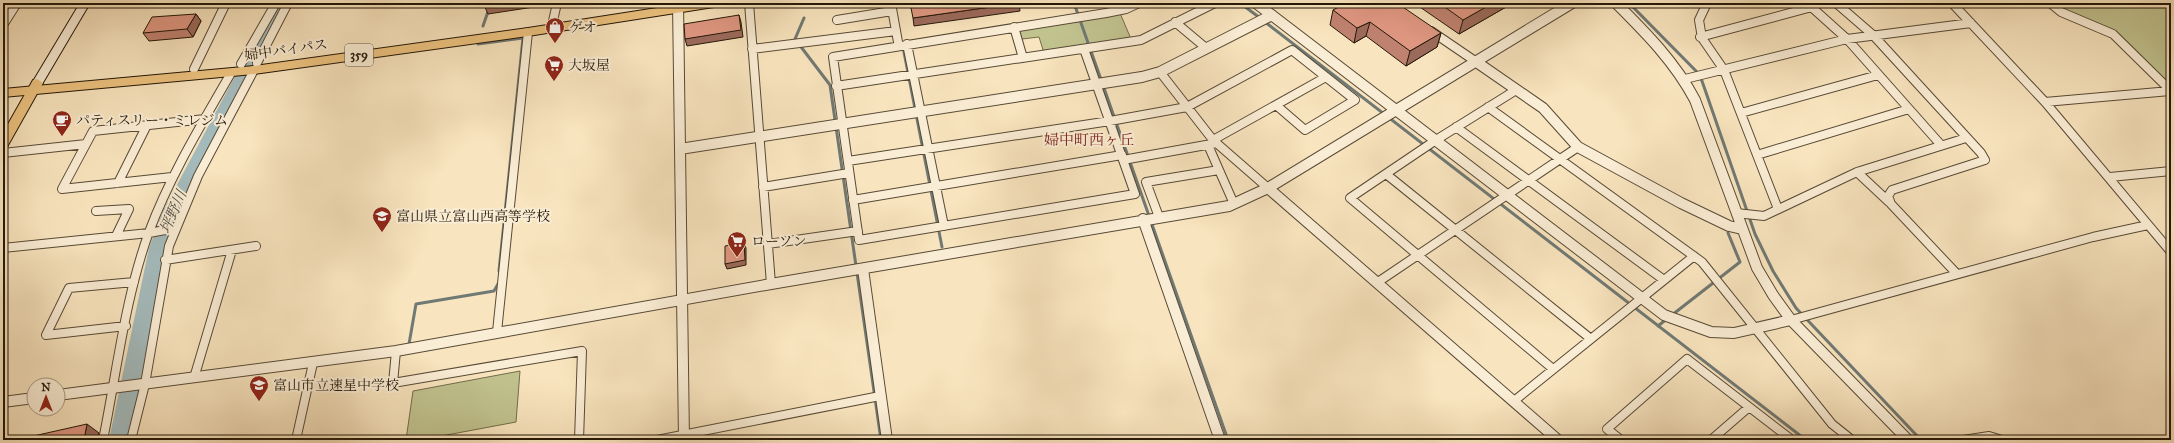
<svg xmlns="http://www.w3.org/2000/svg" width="2174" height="443" viewBox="0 0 2174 443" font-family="'IM FELL Great Primer','Noto Serif JP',serif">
  <rect width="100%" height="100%" fill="#f8e4be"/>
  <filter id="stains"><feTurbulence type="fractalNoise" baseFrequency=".005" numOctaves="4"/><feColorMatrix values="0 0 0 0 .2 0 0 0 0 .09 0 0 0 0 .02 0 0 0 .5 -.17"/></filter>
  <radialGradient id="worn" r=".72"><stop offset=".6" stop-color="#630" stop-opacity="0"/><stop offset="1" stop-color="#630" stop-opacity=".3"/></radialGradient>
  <path fill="#c1c38f" stroke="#726d4b" d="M2055,3H2171V85L2120,35L2077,16Z
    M1120,13L1131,39L1044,53L1039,37L1022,39L1019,33L1023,28Z
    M520,371L516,422L420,440H406L413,391Z"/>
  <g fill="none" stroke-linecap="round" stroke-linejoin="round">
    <path stroke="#707974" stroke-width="3" d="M1074,3L1228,440
      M1240,3L1260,18
      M1629,3L1697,72L1702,81L1755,234L1773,271L1796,308L1921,440
      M804,18L795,39L830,85L881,440
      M1265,22L1806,440
      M483,26L491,3
      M478,44L523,38L499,271
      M903,47L942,247
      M1672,315L1740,262L1728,233
      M1658,326L1668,318
      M409,344L416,304L494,291L498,284"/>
    <path fill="#a4bbbd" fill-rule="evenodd" d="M274,3H288L179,211L167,248L129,440H109L149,248L163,211Z"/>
    <defs>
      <path id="minor" d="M749,3L771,284
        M891,3L898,42
        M1707,3L1699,20L1702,38L1724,70L1778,209
        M1807,3L1847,39L1941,145
        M1836,3L1873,35L1981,153L1985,160L1892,190L1888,196L1891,204L1957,274
        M1952,3L2045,102L2171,252
        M2050,3L2061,12L2113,34L2171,91
        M837,20L892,11
        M553,21L557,3
        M1175,22L1206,48
        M3,25L17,3
        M1014,27L1023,58
        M1431,31L1475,61
        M1700,37L1812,7
        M907,44L944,226
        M752,49L896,31
        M1084,49L1135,194L859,240L833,57L1106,13L1126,9L1139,3
        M257,63L288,3
        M241,64L276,3
        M194,69L226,3
        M1160,72L1213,140L1268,188
        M1685,79L1847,39L1971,23
        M836,86L1141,40L1215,3
        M1516,90L1436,140L1350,198L1553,369
        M2045,102L2170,91
        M1488,107L1702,262L1832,424L1852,440
        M1741,113L1878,75
        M1456,127L1664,280
        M1213,140L1326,77
        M1208,145L1219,170
        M3,153L86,144
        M1757,155L1909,109
        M1123,160L1217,143
        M848,161L1110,121L1187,107L1292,50L1355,100L1305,130L1276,105
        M1857,172L1889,202
        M1386,174L1591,339
        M172,177L62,189L93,131L205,119
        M2110,177L2171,171
        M118,183L147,125
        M763,187L849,173
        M853,200L1122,155
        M96,211L129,209L116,236
        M1736,213L1764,216L1857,172L1966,138
        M1159,217L1146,182L1219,170L1234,204
        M768,244L858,231
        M3,248L149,233L176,228
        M165,260L256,246
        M1378,282L1578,147
        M1791,320L2093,237L2148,225
        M126,326L46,335L69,288L134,282
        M497,332L528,32
        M396,351L393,383L582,351L579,440
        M194,378L232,250
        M1514,401L1694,256
        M103,440C117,371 125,298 149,232C170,176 201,125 231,73
        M131,440L145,384L169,246L198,176L254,70
        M296,440L313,363
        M657,440L880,396
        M1621,440L1607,429L1687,359L1792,440
        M1711,440L1749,407
        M1963,440L1989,436L2002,440"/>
      <path id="tertiary" d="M678,3L684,440
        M1256,3L1664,315L1711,332L1734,333L1791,320
        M1616,3C1646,33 1675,62 1695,100L1757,268L1773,295L1791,320L1908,440
        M1475,61L1543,108L1578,147L1681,203L1729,226L1742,229
        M680,149L1142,77L1160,72L1272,15
        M1268,188L1558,440
        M1143,219L1220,440
        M863,269L887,440
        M58,395L396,351L771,284L1229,206L1268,188L1572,3
        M3,402L34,398"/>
      <path id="secondary" d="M80,3H90L41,86H33L32,83Z"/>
      <path id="primary" d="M37,79L43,83L7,147L3,148V133L33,80Z"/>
      <path id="trunk" d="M689,3H720L714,7L528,36L254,74L3,97V89L254,66L528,28Z"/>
    </defs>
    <use href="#minor" stroke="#584a35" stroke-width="10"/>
    <use href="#tertiary" stroke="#584a35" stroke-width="12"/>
    <use href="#secondary" stroke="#231707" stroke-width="2"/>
    <use href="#primary" stroke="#231707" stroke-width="2"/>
    <use href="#trunk" stroke="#231707" stroke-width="2"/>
    <use href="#minor" stroke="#faedd5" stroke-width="8"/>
    <use href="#tertiary" stroke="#faedd5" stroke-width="10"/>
    <use href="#secondary" fill="#faedd5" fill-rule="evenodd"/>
    <use href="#primary" fill="#ecc27f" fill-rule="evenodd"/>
    <use href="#trunk" fill="#ecc27f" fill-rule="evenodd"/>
  </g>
  <path fill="#c08270" stroke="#231707" d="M1418,3H1513L1459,34L1417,5Z
    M1333,10L1441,33L1437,47L1406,66L1366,36L1354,43L1330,25Z
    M196,14L201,21L193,37L149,41L143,33Z"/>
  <path fill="#9c6a5b" stroke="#231707" d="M483,3H534V7L488,14Z
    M1019,3L1020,11L914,26L913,18Z
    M1493,3H1513L1459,34L1463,20Z
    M196,14L201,21L193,37L187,29Z
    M739,15L741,22L743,37L687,46L685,39Z
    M1370,22L1366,36L1354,43L1357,28Z
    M1441,33L1437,47L1406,66L1410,51Z
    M744,243L746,248V265L727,269L725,264Z
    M87,424L99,433L97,440H84Z"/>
  <path fill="#df9782" stroke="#231707" d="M910,3H1019L913,18Z
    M1346,3H1397L1441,33L1410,51L1370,22L1357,28L1333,10Z
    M1439,3H1493L1463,20Z
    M196,14L187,29L143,33L152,17Z
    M739,15L741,30L685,39L684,24Z
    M744,243L745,260L725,264V246Z
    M87,424L84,440H28L29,437Z"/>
  <defs>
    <symbol id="shop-pin" viewBox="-11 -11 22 30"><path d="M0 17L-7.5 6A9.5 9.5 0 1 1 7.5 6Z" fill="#8f2418" stroke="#faedd5"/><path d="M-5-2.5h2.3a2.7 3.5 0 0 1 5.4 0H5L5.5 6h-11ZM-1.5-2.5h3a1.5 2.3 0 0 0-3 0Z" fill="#fff"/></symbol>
    <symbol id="supermarket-pin" viewBox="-11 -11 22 30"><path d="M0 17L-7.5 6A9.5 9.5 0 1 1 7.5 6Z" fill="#8f2418" stroke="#faedd5"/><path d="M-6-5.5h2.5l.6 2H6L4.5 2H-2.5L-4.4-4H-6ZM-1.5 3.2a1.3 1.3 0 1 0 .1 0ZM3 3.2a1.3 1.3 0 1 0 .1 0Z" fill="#fff"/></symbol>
    <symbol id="cafe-pin" viewBox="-11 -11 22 30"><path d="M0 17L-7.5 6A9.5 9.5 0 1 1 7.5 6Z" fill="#8f2418" stroke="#faedd5"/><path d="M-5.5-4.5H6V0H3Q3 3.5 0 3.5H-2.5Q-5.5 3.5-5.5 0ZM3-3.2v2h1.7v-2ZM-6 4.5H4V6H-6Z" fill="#fff"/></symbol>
    <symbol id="school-pin" viewBox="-11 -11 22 30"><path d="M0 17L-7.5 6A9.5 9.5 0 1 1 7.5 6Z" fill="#8f2418" stroke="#faedd5"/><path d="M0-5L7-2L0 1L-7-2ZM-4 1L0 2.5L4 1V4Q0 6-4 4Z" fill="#fff"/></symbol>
  </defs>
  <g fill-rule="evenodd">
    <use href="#shop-pin" x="544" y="16" width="22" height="30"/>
    <use href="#supermarket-pin" x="543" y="54" width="22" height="30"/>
    <use href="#cafe-pin" x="51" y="109" width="22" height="30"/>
    <use href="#school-pin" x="371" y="205" width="22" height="30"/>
    <use href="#supermarket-pin" x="726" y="230" width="22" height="30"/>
    <use href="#school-pin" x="248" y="374" width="22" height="30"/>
  </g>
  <g text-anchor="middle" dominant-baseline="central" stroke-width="4" stroke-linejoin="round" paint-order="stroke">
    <rect fill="#faedd5" stroke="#645745" stroke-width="1" x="345" y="44" width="28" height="22" rx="3"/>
    <g font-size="13" font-weight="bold" fill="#231707">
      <text x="359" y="55">359</text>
    </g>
    <g font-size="14" fill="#231707" stroke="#faedd5" text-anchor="start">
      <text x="569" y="27">ゲオ</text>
      <text x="568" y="65">大坂屋</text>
      <text x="76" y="120">パティスリー・ミレジム</text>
      <text x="396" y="216">富山県立富山西高等学校</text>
      <text x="751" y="241">ローソン</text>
      <text x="273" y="385">富山市立速星中学校</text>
    </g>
    <g font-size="14" fill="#231707" stroke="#faedd5">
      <text transform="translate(286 50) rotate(-8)">婦中バイパス</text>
    </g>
    <g font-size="15" fill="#7a1f14" stroke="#faedd5">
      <text x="1089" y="140">婦中町西ヶ丘</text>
    </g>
    <g font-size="15" font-style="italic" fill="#505047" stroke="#faedd5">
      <text transform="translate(173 212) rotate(-66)">坪野川</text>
    </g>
  </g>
  <rect width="2174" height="443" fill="none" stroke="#f8e4be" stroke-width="16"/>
  <rect x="4" y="4" width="2166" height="435" fill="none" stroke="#231707" stroke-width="2"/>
  <rect x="8" y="8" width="2158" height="427" fill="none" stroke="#231707"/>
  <g transform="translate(46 397)"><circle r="19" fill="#faedd5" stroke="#a49783"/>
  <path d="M0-3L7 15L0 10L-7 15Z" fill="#8f2418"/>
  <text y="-6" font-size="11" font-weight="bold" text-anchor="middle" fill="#231707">N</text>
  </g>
  <rect width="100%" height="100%" filter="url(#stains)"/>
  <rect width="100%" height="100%" fill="url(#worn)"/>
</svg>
